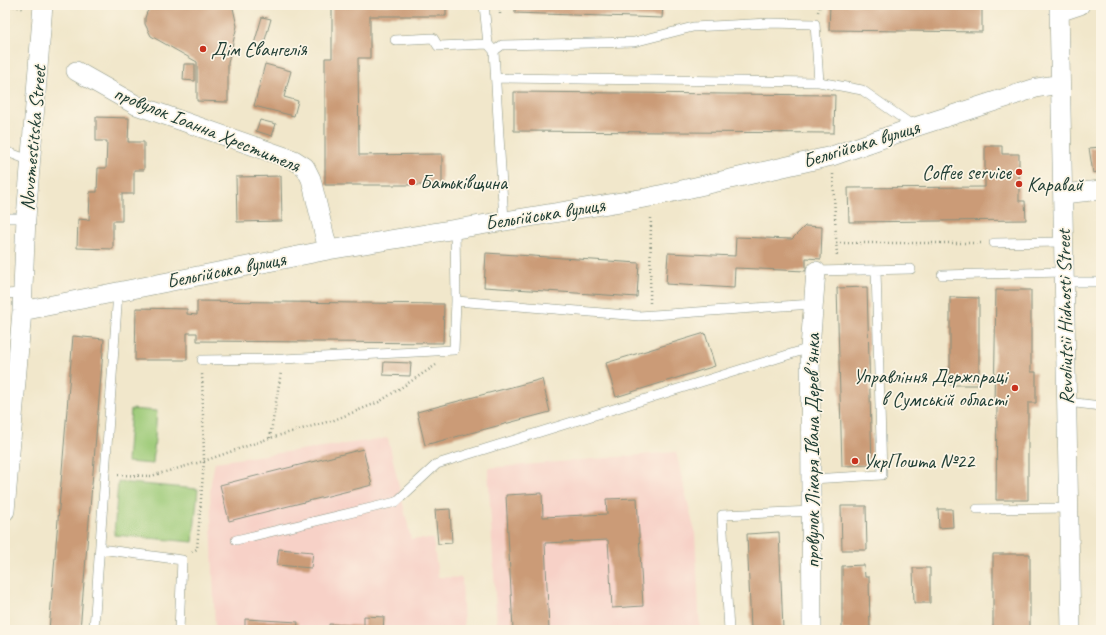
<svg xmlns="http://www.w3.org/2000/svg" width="1106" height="635" viewBox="0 0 1106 635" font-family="Caveat,sans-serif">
  <rect width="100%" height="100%" fill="#fcf5e5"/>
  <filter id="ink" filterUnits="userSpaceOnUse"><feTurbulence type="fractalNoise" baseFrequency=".025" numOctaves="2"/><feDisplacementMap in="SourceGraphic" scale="8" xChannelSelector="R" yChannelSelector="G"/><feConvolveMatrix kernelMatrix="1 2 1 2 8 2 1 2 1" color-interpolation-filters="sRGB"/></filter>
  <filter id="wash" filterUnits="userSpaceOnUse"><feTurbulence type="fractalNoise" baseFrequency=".012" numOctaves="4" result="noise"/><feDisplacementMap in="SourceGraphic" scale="16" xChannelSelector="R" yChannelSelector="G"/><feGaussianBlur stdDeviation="0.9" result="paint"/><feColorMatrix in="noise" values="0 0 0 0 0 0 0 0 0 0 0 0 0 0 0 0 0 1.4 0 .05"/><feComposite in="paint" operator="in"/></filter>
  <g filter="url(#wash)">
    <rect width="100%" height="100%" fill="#f1e7cb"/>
    <path fill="#f7d1c7" d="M388,438L411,539H433L438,577L462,578L464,630H215L210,488L215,462Z
      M676,452L695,533L700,630H497L488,468Z"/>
    <path fill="#9dca78" stroke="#5e8456" d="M131,409L157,411L153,464L127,462Z
      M118,482L198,489L193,542L114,535Z"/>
    <g id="blocks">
      <path fill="#cb9b77" d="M153,5H213L233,8L237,26L228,63V102L197,101V62L151,36L145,24V18L147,12Z
        M332,5H446V16H370V58H358L359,155L442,154V185H325V58H332Z
        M515,5H663L662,18L515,13Z
        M683,5H693V8H683Z
        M830,5H982V32L829,30Z
        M262,17L271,19L263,47L254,44Z
        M184,64H195V81L183,80Z
        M265,64L291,71L284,97L298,101L294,116L254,106Z
        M514,92L835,95L834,133L514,131Z
        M96,117L129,118L128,142H144V170H134V194H122V221H113V249L77,248L78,219L89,220L90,192H97L98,168H106L107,141H96Z
        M260,120L276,124L272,136L256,131Z
        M985,146H1002V154H1019V201H1025L1026,220L849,222L848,188L985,187Z
        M1101,147V171L1093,173L1089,148Z
        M281,176L282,221L237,222L236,177Z
        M805,226L822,227L821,259L806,258V271L735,268L734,288L666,284L668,253L735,256L736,237L792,239Z
        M486,253L639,263L637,297L484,287Z
        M867,287L872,465L842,466L837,288Z
        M996,290H1031V372H1036V403H1028V500H996L997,403H994Z
        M950,297L979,298V385H950Z
        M197,301L444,304L443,343L197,341V333H187V360H135L136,308L187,309V314L197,315Z
        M705,333L715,366L616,397L606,363Z
        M73,336L104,339L80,630H49Z
        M384,362L411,363L410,376L383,375Z
        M542,379L550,412L425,445L417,412Z
        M363,449L372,485L229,521L220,485Z
        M542,493L543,517L607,514L606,499L637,498L643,606L612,608L608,540L545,543L549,630H513L506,495Z
        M841,506H866L867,550H842Z
        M450,509L452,543L438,544L435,510Z
        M938,509H952L953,527L939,528Z
        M779,532L783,630H751L747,534Z
        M279,549L313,552L311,568L277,565Z
        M993,554H1030V630H993Z
        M864,565L865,577H869L870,630H842V566Z
        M913,568H930V603H914Z
        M364,616L384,617L383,630H329V624L364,626Z
        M245,619L298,622L297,630H245Z"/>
    </g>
  </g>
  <g filter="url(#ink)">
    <use href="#blocks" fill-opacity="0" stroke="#889280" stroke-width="1"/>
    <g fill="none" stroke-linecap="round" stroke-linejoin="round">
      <defs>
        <path id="lane" d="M484,5L488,44
          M395,40L433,38L438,46L488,44L494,51
          M496,78L819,82
          M5,151L31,161
          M5,218H26
          M504,221L494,51L502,45L634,42L693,27L769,23L815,24L819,82L862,90L915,127
          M455,228L456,301L639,316L813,304
          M994,243L1064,242
          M816,271L911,269
          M942,275L1064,272
          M1065,282H1101
          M5,294L22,293
          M202,360L283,359L454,350L456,301
          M1067,402L1101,406
          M811,479L882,475L876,270
          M977,509L1069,508
          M236,540L396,502L437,464L810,348
          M100,549L182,560L179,630H177
          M96,630L94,628L118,292
          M729,630L722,515L812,511"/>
        <path id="street" d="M1059,5L1071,630
          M1059,12L1080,5
          M76,71L136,105L294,160L305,167L311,179L328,250
          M1063,194L1101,190
          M22,311L328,250L651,197L832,156L915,127L1036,88L1060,84
          M5,511L22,311L26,218L43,5
          M812,630L810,348L816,271"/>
      </defs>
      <use href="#lane" stroke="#889280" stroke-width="10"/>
      <use href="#street" stroke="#889280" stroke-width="20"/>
      <path stroke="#889280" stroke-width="2.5" stroke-dasharray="1 3" stroke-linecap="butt" d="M10,5L25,9
        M500,5V16
        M818,12L820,5
        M833,174L837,257
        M836,243H981
        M650,303L651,216
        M270,438L281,372
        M118,475L151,476L204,461L270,438L334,420L379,402L436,365
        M192,552L197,549L204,461L202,372"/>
      <use href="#lane" stroke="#fff" stroke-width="9"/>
      <use href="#street" stroke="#fff" stroke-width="19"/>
    </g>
  </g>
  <g fill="#c8321e" stroke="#fcf5e5" stroke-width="1.5">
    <circle cx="203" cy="49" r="4"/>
    <circle cx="1019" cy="172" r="4"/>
    <circle cx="412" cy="182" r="4"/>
    <circle cx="1019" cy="184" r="4"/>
    <circle cx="1015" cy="388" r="4"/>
    <circle cx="855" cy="461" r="4"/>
  </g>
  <g text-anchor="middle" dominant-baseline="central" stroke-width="3.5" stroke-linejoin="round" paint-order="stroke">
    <g font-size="20" fill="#1f3d34" stroke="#fcf5e5" text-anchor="start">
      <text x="211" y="49">Дім Євангелія</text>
      <text x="1011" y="172" text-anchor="end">Сoffee service</text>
      <text x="420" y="182">Батьківщина</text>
      <text x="1027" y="184">Каравай</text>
      <text x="1007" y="376" text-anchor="end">Управління Держпраці<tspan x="1007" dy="23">в Сумській області</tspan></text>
      <text x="863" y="461">УкрПошта №22</text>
    </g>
    <g font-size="20" fill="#1f3d34" stroke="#fcf5e5">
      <text transform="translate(207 129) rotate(22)">провулок Іоанна Хрестителя</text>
      <text transform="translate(33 138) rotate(-85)">Novomestitska Street</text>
      <text transform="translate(861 144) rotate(-17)">Бельгійська вулиця</text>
      <text transform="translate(545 214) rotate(-9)">Бельгійська вулиця</text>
      <text transform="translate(226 270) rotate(-11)">Бельгійська вулиця</text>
      <text transform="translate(1065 317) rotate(-91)">Revoliutsii Hidnosti Street</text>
      <text transform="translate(812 451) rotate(-90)">провулок Лікаря Івана Деревʼянка</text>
    </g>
  </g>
  <rect width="1106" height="635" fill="none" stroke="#fcf5e5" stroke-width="20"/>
</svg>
